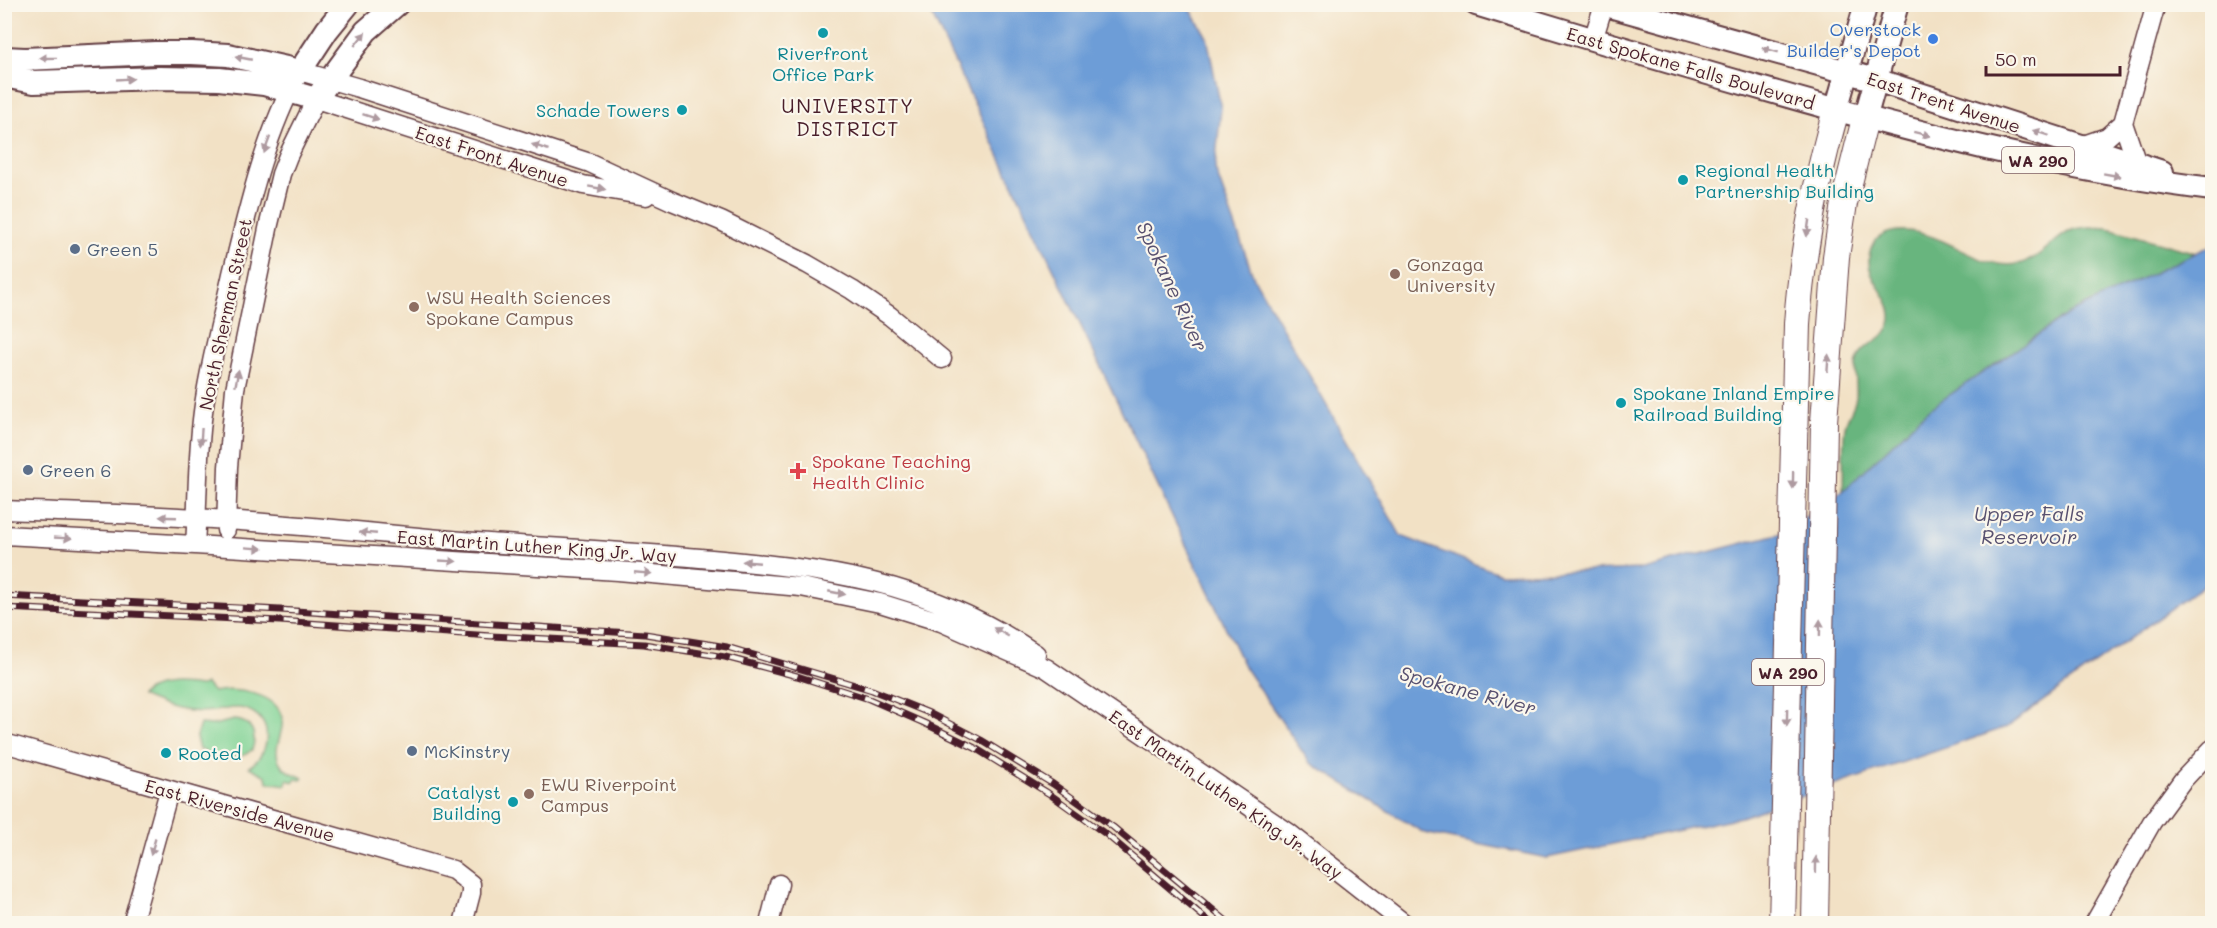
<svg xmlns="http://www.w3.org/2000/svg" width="2217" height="928" viewBox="0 0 2217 928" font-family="Mali,sans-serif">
  <rect width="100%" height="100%" fill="#fbf7ec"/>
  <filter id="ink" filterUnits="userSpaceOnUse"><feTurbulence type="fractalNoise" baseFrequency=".0167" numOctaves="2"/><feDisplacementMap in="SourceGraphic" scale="12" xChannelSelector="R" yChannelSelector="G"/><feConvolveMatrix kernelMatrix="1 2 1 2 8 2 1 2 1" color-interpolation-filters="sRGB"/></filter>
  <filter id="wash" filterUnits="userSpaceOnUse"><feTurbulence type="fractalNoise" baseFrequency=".008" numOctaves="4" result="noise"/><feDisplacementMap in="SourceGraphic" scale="24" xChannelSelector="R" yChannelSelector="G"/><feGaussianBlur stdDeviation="1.35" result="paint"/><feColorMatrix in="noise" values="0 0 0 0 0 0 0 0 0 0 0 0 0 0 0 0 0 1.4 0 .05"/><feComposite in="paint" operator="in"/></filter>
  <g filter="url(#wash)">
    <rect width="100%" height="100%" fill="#f2e1c5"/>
    <path fill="#81d395" stroke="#667960" stroke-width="1.5" d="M206,684L213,692C233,687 277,692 282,718C285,733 271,748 280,763C286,773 294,773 303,778L301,780L295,779L294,782L287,780L286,785L267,782L266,776L249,767C272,752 274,718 245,709C235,706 224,710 213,711C187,714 165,707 141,696C155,680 182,684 201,686Z
      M234,720C251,721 258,733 252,750C239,760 222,761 207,755L204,750H199L196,737L200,724L213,725Z"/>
    <path fill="#68b57e" stroke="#596a54" stroke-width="1.5" d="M2090,227L2108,228L2196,253L2070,313L1929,409L1843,491C1844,470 1842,447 1845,427C1847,416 1855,407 1856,397C1857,383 1853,368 1859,356C1866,342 1886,340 1890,324C1897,298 1866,284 1869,257C1873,228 1902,228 1923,234C1954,241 1984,270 2018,264C2040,260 2053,239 2072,230C2077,228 2084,228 2090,227Z"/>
    <path fill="#6d9dd7" stroke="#5c5e81" stroke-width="1.5" d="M927,5H1188L1207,37L1221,108L1215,169L1254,278L1401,536L1501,574L1642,569L1782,533L1843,491L1929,409L2070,313L2212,245V579L2007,727L1741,817L1547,858L1424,833L1310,763L1245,668Z"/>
  </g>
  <g filter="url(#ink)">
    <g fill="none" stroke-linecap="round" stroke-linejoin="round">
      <defs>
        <path id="minor" d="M1593,40L1604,4
          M2081,146L2107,137L2123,123
          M2137,164L2123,123L2156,4
          M4,510C78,513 153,514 226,520C314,526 402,536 489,543C560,548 630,552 700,558C828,569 926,580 1036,654
          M226,530L228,467L235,389L269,224L281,174L288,156L316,99L583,185L646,196
          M4,535L195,545L618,571L801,587L880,603L941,622L1046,668L1289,833L1405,924
          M195,545C198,501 197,456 203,412C209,366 222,320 232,274C249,205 265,134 300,71L359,88L590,163L672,201L721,221L807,264L852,290L890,316L942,359
          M4,743L453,870L471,884V893L463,924
          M132,924L169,791
          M769,924L779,884
          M2094,924L2152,822L2182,781L2212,749"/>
        <path id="major" d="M1476,4C1571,33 1665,61 1760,88C1909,131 2058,170 2212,189
          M1602,4L1876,80L2162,172
          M4,58L25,59L155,53H192L228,55L300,71L327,30L348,4
          M4,76L34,82L159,78L219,79L264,84L316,99L366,31L397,4
          M1836,110L1866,4
          M1865,119L1897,4"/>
        <path id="highway" d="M1782,924L1797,324C1802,250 1816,181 1836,110
          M1815,924L1824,422L1836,257L1844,203L1865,119"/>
      </defs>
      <use href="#minor" stroke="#633c42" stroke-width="21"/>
      <use href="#major" stroke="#633c42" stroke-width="26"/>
      <use href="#highway" stroke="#633c42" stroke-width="28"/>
      <use href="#minor" stroke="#fff" stroke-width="18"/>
      <use href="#major" stroke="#fff" stroke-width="22"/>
      <use href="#highway" stroke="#fff" stroke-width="26"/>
      <defs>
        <path id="rail" d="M4,596L280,610L645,634L727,647L872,690L929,713L981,740L1053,784L1113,827L1230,924
          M4,608L280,621L491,636L644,644L725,657L797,676L869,699L924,723L975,748L1048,793L1107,835L1212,924"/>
      </defs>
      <use href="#rail" stroke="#4a1f2b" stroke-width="7"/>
      <use href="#rail" stroke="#fbf7ec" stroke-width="4.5" stroke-dasharray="14" stroke-linecap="butt"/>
    </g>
    <defs><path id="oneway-solid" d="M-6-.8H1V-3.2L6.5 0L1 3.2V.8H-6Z" transform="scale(1.5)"/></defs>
    <g fill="#ae9aa0">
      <use href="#oneway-solid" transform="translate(360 39) rotate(-51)"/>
      <use href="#oneway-solid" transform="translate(1770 50) rotate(-165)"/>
      <use href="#oneway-solid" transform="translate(48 58) rotate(179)"/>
      <use href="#oneway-solid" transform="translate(243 58) rotate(-169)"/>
      <use href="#oneway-solid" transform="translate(125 79) rotate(-3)"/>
      <use href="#oneway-solid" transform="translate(371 117) rotate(18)"/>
      <use href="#oneway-solid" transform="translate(2041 133) rotate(-162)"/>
      <use href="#oneway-solid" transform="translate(1922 134) rotate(14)"/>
      <use href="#oneway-solid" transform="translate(267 145) rotate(110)"/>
      <use href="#oneway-solid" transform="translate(540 147) rotate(-162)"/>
      <use href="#oneway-solid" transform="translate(2112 175) rotate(10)"/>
      <use href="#oneway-solid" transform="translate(597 188) rotate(10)"/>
      <use href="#oneway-solid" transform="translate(1808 228) rotate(98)"/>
      <use href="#oneway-solid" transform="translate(1828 363) rotate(-86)"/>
      <use href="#oneway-solid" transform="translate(237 378) rotate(-79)"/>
      <use href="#oneway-solid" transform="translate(201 437) rotate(94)"/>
      <use href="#oneway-solid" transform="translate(1793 480) rotate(91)"/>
      <use href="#oneway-solid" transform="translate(168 517) rotate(-178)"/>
      <use href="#oneway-solid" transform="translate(368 533) rotate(-175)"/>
      <use href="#oneway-solid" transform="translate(63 538) rotate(3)"/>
      <use href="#oneway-solid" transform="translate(254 548) rotate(4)"/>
      <use href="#oneway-solid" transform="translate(448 561) rotate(3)"/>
      <use href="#oneway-solid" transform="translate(751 562) rotate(-175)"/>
      <use href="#oneway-solid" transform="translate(643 573) rotate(5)"/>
      <use href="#oneway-solid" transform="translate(837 593) rotate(11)"/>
      <use href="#oneway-solid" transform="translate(1820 628) rotate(-89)"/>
      <use href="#oneway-solid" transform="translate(1001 632) rotate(-150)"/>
      <use href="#oneway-solid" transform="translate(1787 717) rotate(91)"/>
      <use href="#oneway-solid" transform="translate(153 847) rotate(106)"/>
      <use href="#oneway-solid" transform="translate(1816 865) rotate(-89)"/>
    </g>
  </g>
  <g fill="#0f9aa8" stroke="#fbf7ec" stroke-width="2">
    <circle cx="823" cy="33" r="6"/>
    <circle cx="682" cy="110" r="6"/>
    <circle cx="1683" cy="180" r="6"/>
    <circle cx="1621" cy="403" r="6"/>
    <circle cx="166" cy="753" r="6"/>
    <circle cx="513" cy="802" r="6"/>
  </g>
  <circle fill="#3f7fe0" stroke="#fbf7ec" stroke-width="2" cx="1933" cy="39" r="6"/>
  <g fill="#5c6f8a" stroke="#fbf7ec" stroke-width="2">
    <circle cx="75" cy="249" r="6"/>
    <circle cx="28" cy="470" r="6"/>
    <circle cx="412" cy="751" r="6"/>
  </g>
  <g fill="#8d6e63" stroke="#fbf7ec" stroke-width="2">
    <circle cx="1395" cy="274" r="6"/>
    <circle cx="414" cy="307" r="6"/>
    <circle cx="529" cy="794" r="6"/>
  </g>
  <path fill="#e0444e" stroke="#fbf7ec" stroke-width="2" d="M795 462h6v6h6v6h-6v6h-6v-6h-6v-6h6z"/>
  <g text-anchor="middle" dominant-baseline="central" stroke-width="4.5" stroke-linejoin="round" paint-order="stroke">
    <g fill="#fbf7ec" stroke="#7f6065" stroke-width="1.5">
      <rect x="2002" y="147" width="72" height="26" rx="4.5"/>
      <rect x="1752" y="659" width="72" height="26" rx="4.5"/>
    </g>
    <g font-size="16" font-weight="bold" fill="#4a1f2b">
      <text x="2038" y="160">WA 290</text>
      <text x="1788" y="672">WA 290</text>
    </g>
    <g font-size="18" fill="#366cbe" stroke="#fbf7ec" text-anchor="end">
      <text x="1921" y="29">Overstock<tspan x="1921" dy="21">Builder's Depot</tspan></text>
    </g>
    <g font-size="18" fill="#0d838f" stroke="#fbf7ec" text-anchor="start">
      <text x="823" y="53" text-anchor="middle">Riverfront<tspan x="823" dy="21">Office Park</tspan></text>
      <text x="670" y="110" text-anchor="end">Schade Towers</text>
      <text x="1695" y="170">Regional Health<tspan x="1695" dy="21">Partnership Building</tspan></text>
      <text x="1633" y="393">Spokane Inland Empire<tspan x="1633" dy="21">Railroad Building</tspan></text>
      <text x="178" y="753">Rooted</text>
      <text x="501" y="792" text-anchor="end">Catalyst<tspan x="501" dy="21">Building</tspan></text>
    </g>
    <g font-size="18" fill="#4a1f2b" stroke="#fbf7ec">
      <text transform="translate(1691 68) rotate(16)">East Spokane Falls Boulevard</text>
      <text transform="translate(1944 102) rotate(18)">East Trent Avenue</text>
      <text transform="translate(492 156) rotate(18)">East Front Avenue</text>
      <text transform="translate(225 314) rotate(-78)">North Sherman Street</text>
      <text transform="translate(537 546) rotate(4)">East Martin Luther King Jr. Way</text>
      <text transform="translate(1226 794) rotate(35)">East Martin Luther King Jr. Way</text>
      <text transform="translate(240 810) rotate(15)">East Riverside Avenue</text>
    </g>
    <g font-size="18" fill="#4e5e75" stroke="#fbf7ec" text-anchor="start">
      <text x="87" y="249">Green 5</text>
      <text x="40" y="470">Green 6</text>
      <text x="424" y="751">McKinstry</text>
    </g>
    <g font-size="18" fill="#785e54" stroke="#fbf7ec" text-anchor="start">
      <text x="1407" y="264">Gonzaga<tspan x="1407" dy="21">University</tspan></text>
      <text x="426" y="297">WSU Health Sciences<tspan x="426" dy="21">Spokane Campus</tspan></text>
      <text x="541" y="784">EWU Riverpoint<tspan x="541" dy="21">Campus</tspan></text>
    </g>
    <g font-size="18" fill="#be3a42" stroke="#fbf7ec" text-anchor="start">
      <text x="812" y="461">Spokane Teaching<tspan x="812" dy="21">Health Clinic</tspan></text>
    </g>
    <g font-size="20" letter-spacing="1.5" fill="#4a1f2b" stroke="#fbf7ec">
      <text x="848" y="105">UNIVERSITY<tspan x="848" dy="23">DISTRICT</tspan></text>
    </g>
    <g font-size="20" font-style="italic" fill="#585170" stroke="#fbf7ec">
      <text transform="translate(1173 286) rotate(65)">Spokane River</text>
      <text x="2029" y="513">Upper Falls<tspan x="2029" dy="23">Reservoir</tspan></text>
      <text transform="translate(1468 690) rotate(15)">Spokane River</text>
    </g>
  </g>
  <rect width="2217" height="928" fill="none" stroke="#fbf7ec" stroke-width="24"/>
  <path d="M1986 66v9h134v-9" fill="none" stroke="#4a1f2b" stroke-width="3"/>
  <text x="1995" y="66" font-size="18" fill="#4a1f2b" stroke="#fbf7ec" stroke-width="4.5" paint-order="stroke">50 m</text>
</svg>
